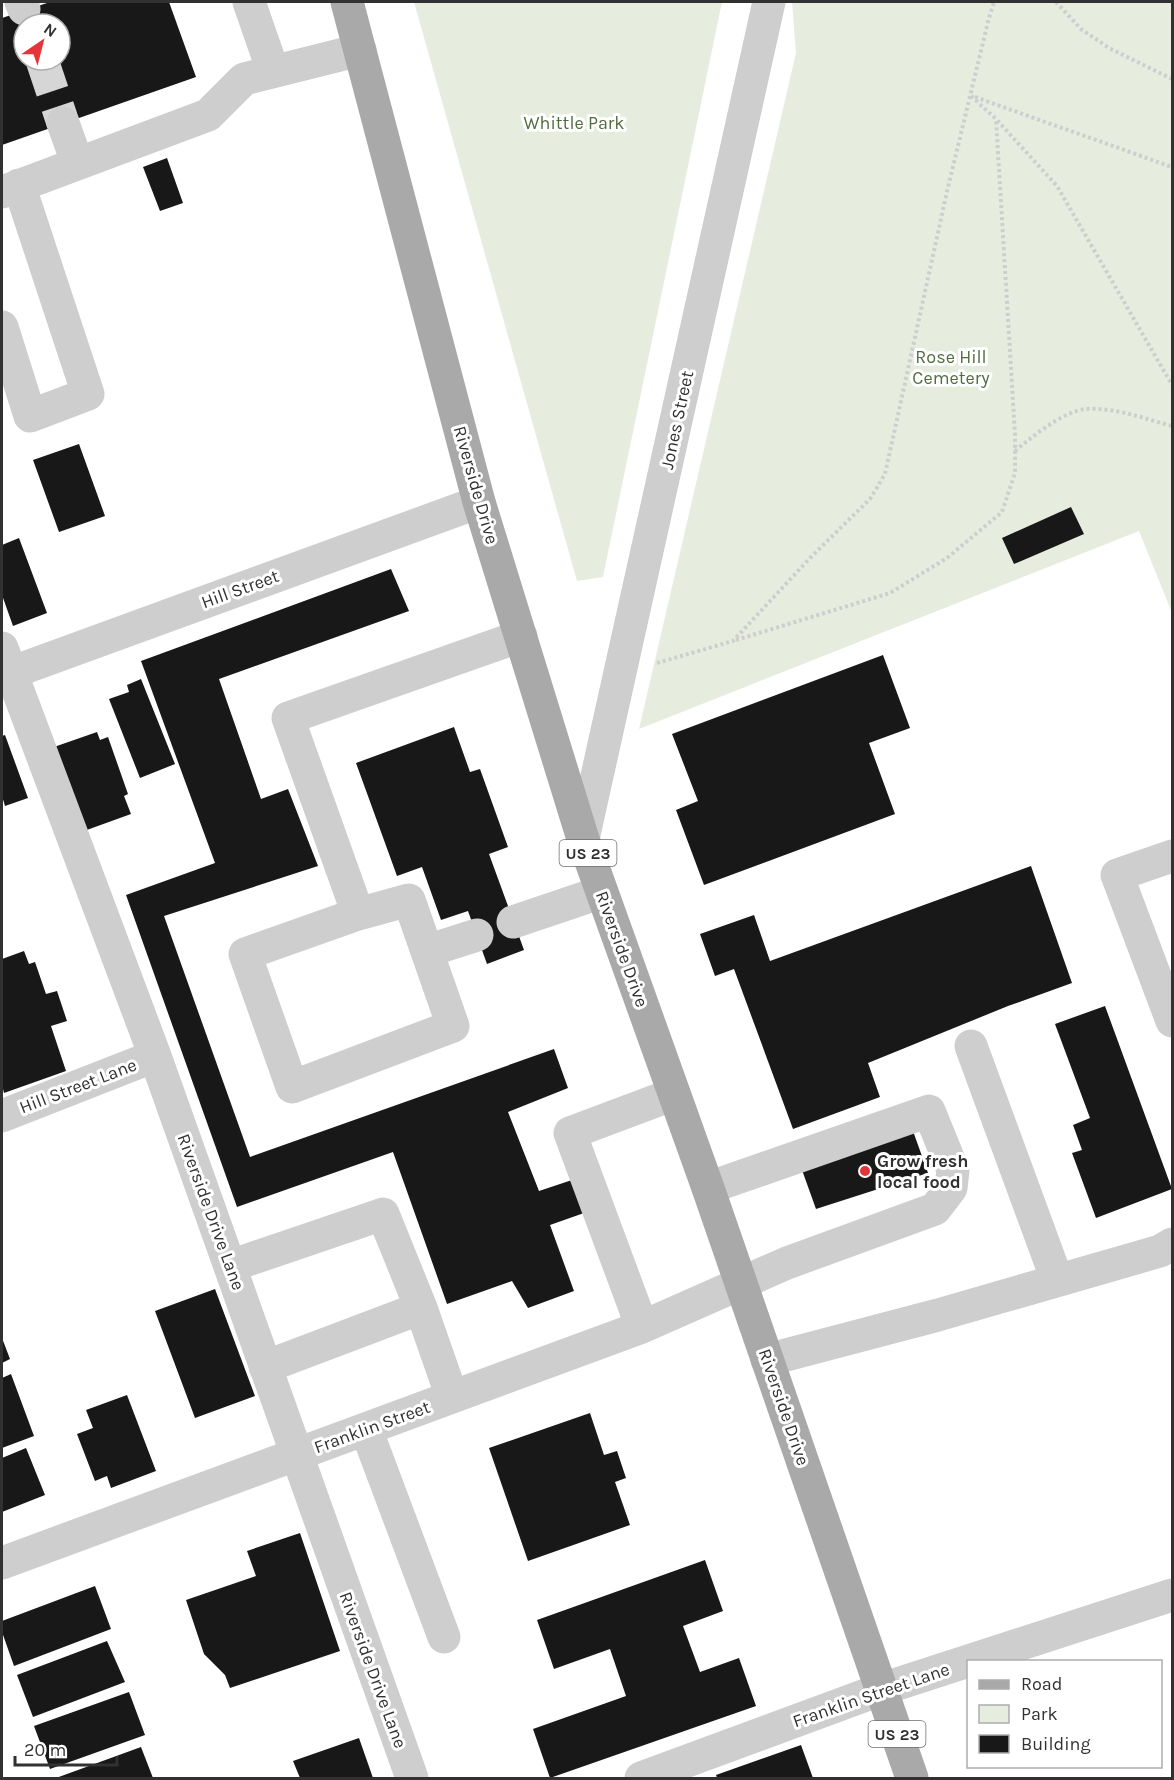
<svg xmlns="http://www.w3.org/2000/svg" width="1174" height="1780" viewBox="0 0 1174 1780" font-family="Karla,sans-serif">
  <rect width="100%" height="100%" fill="#fff"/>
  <path fill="#e6eddf" d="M414,2H722L603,577L577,581Z
    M792,2H1172V613L1139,531L639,729L796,53Z"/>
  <path fill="#181818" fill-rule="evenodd" d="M50,2H169L196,77L2,145V18ZM24,24H60V60H24Z
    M167,158L183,203L160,211L143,167Z
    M79,444L105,516L59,532L33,460Z
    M1071,507L1084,534L1014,564L1002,538Z
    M19,538L47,613L13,626L2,595V545Z
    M391,569L409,611L219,679L261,799L288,789L318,866L164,916L250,1157L554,1049L568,1088L508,1112L539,1191L572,1180L584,1213L550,1225L574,1291L528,1308L512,1281L447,1304L393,1152L237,1207L126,895L215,863L141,661Z
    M883,655L910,728L869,743L895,814L704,885L676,810L698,801L672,734Z
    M141,679L175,764L140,778L109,699L129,692L127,685Z
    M454,727L470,772L480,769L508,847L489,854L524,950L487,964L468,911L441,920L422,867L397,876L356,763Z
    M97,732L100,740L108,737L128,794L124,796L131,814L84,831L54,747Z
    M5,735L28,798L5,806L2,796V736Z
    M1031,866L1072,983L1008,1006L868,1063L880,1097L793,1129L734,969L715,976L700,934L754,915L770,961Z
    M24,951L29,964L35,962L46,994L57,991L67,1021L51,1026L66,1071L4,1093L2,1085V959Z
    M1105,1006L1172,1189L1096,1218L1072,1153L1082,1150L1073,1125L1090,1118L1055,1024Z
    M913,1131L928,1173L816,1209L802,1170Z
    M215,1289L255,1396L195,1418L155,1311Z
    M2,1338L10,1359L2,1363Z
    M11,1374L34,1436L2,1448V1378Z
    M127,1395L156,1471L111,1488L107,1476L95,1481L77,1434L93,1428L86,1410Z
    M590,1413L604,1455L617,1451L626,1478L615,1482L630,1525L528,1561L489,1448Z
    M26,1448L45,1495L2,1512V1458Z
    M300,1533L340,1651L230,1688L225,1675L204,1654L186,1600L256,1576L247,1551Z
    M705,1560L723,1611L683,1626L700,1672L739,1658L756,1706L550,1778L533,1729L626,1696L610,1649L554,1669L537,1620Z
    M95,1586L111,1629L14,1666L2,1632V1621Z
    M107,1641L125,1682L33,1717L17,1675Z
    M129,1692L145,1735L50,1769L34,1726Z
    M359,1738L373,1778H300L293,1761Z
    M801,1745L813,1778H717L716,1775Z
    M141,1747L153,1778H56Z"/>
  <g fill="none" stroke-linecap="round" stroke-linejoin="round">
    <path stroke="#d6d6d6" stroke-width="33" stroke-dasharray="33 16" stroke-linecap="butt" d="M42,60L63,123"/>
    <path stroke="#cecece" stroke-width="4" stroke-dasharray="3 3" stroke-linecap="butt" d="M1056,2L1081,29L1109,48L1172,79
      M971,96L996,119L1057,186L1172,385
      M975,97L1172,167
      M1015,451C1032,437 1063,411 1086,409C1115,407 1145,419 1172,426
      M736,640L890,593L947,558L1002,512L1015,473V435L996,119
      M657,663L733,641L810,558L870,499L885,474L948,187L989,18L994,2"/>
    <path stroke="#cecece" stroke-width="33" d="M21,2L24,9
      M249,2L273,71
      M63,123L77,162
      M2,192L208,115L244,79L360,50
      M2,327L30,416L88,394L19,185
      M2,648L155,1056L412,1778
      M2,676L479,502
      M583,839L769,2
      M1172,856L1117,875L1172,1021
      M358,914L409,900L453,1026L292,1087L245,954L358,914L288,718L521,636
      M513,922L602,892
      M427,951L477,935
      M971,1046L1057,1280
      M2,1116L155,1056
      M230,1266L383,1214L421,1308L452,1397
      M642,1327L570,1133L674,1094
      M767,1360L938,1315L1160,1251L1172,1244
      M265,1367L421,1308
      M366,1429L444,1637
      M2,1563L642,1327L787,1263L935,1209L951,1188L953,1170L929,1111L708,1188
      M641,1778L882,1689L1172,1595"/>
    <path stroke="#a9a9a9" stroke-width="33" d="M347,2L479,502L583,839L708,1188L912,1778"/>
  </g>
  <circle fill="#e4363a" stroke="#fff" stroke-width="2" cx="865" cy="1171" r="6"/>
  <g text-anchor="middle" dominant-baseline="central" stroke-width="6" stroke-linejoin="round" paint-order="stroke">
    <g fill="#fff" stroke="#6f6f6f" stroke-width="1.5">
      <rect x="559.5" y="840" width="57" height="26" rx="4.5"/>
      <rect x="868.5" y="1721" width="57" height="26" rx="4.5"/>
    </g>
    <g font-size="16" font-weight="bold" fill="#313131">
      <text x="588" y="853">US 23</text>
      <text x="897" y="1734">US 23</text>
    </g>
    <g font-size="18" fill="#516c3e" stroke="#fff">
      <text x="574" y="123">Whittle Park</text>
      <text x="951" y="357">Rose Hill<tspan x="951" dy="21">Cemetery</tspan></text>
    </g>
    <g font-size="18" fill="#313131" stroke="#fff">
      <text transform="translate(677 420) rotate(-78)">Jones Street</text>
      <text transform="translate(476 485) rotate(74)">Riverside Drive</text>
      <text transform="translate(240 589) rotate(-20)">Hill Street</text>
      <text transform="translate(622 949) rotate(70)">Riverside Drive</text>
      <text transform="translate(78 1086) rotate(-21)">Hill Street Lane</text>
      <text transform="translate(211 1212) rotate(70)">Riverside Drive Lane</text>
      <text transform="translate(784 1407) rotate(71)">Riverside Drive</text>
      <text transform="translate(372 1427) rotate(-20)">Franklin Street</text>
      <text transform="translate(373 1670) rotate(70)">Riverside Drive Lane</text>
      <text transform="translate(871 1695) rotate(-19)">Franklin Street Lane</text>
    </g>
    <g font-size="18" font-weight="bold" fill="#313131" stroke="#fff" text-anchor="start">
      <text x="877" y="1161">Grow fresh<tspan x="877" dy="21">local food</tspan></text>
    </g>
  </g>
  <rect width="1174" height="1780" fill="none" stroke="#313131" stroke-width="6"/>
  <rect x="967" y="1660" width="195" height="108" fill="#ffffff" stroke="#adadad" stroke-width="1.5"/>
  <rect x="979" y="1680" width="30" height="9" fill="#a9a9a9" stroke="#adadad" stroke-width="1.5"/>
  <text x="1021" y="1690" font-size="18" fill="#313131">Road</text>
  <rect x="979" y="1705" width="30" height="18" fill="#e6eddf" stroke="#adadad" stroke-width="1.5"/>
  <text x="1021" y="1720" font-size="18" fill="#313131">Park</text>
  <rect x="979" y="1735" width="30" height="18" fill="#181818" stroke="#adadad" stroke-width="1.5"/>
  <text x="1021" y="1750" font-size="18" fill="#313131">Building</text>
  <g transform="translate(42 42) rotate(35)"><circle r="28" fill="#ffffff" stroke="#adadad" stroke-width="1.5"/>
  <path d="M0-4.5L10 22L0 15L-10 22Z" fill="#e4363a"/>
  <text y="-9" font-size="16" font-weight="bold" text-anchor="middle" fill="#313131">N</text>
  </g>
  <path d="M15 1756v9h102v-9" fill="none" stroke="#313131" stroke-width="3"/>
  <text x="24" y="1756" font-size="18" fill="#313131" stroke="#ffffff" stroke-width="4.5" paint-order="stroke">20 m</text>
</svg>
